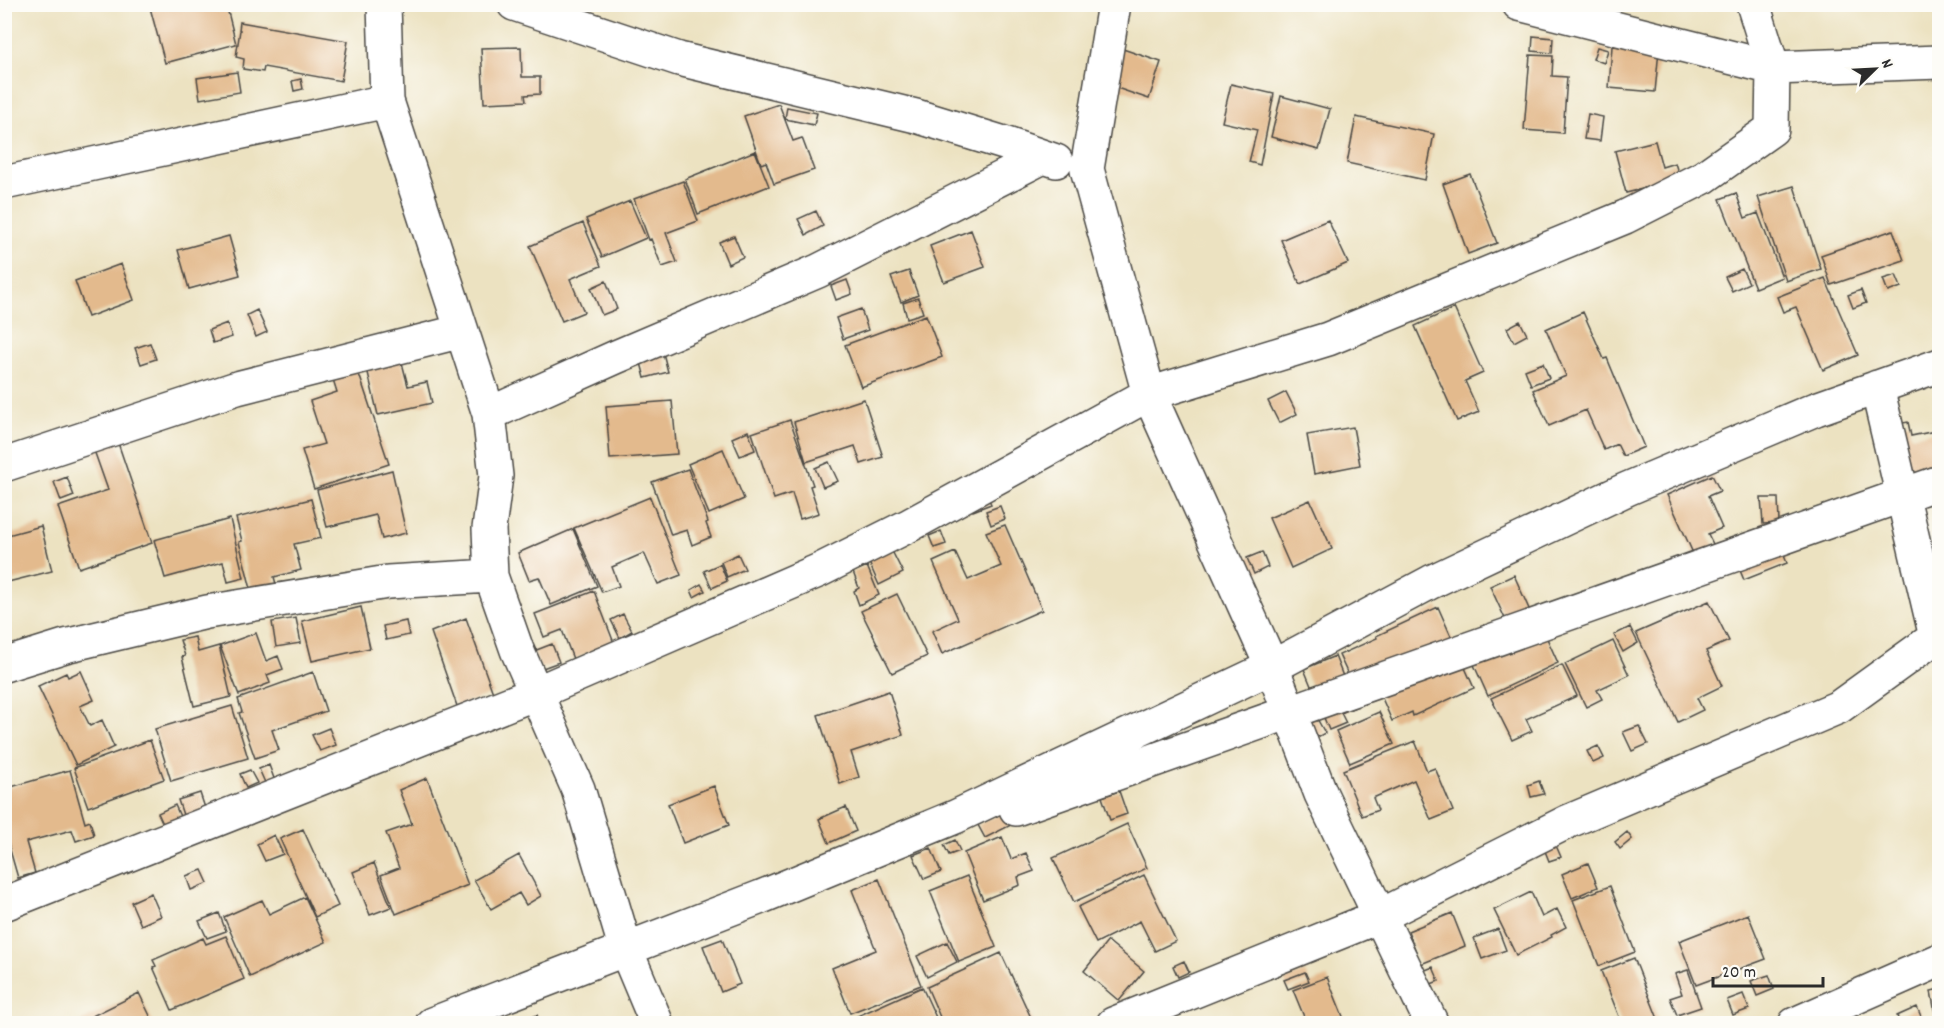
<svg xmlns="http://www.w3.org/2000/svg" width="1944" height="1028" viewBox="0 0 1944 1028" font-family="Dekko,sans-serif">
  <rect width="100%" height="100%" fill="#fdfcf7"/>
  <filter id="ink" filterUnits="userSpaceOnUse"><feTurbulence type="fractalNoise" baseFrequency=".0167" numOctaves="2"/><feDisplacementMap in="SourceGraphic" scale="12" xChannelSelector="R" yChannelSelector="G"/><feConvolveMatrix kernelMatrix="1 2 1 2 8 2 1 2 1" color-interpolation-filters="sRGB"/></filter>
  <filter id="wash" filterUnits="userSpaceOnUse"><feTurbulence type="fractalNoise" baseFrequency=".008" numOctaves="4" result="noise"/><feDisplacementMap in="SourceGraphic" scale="24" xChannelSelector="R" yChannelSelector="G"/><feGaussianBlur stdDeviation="1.35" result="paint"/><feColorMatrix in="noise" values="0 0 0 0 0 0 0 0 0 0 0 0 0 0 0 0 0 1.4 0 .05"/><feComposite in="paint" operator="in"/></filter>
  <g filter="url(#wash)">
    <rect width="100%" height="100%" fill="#ece2c1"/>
    <g id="blocks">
      <path fill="#e3ba8d" d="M149,4H226L236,44L165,63Z
        M240,22L348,41L341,81L264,67L263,72L243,69L244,59L236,57L240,30H239Z
        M1533,36L1553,38L1552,53L1532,51Z
        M1612,46L1659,50L1655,92L1609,88Z
        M521,47L522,77H540V94L525,95L526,101L484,103L481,48Z
        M1597,47L1608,50L1604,63L1593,59Z
        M1120,48L1161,62L1149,99L1108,85Z
        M1530,55L1553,56L1552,76L1567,77L1563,133L1524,130Z
        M237,72L240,92L200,99L197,78Z
        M301,79L303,89L294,91L292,81Z
        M1231,84L1274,94L1260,165L1249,162L1257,130L1222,122Z
        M1281,96L1330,109L1319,150L1271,137Z
        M779,104L793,141L802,138L814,170L774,184L766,162L761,164L744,116Z
        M787,107L817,113L814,125L785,119Z
        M1588,114L1603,117L1600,141L1584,139Z
        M1356,117L1434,134L1425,180L1347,163Z
        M1655,141L1662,167L1675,163L1679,176L1666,183L1626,193L1615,151Z
        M755,151L769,186L698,214L685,179Z
        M1470,174L1497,243L1468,254L1443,184Z
        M683,181L698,221L666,233L677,262L662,267L651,239L649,240L634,199Z
        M1794,186L1821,269L1786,281L1758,197Z
        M1736,193L1745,218L1758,213L1782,277L1755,288L1720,199Z
        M630,201L646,238L602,257L586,219Z
        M816,211L823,226L806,235L798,219Z
        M1328,220L1348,263L1300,284L1281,240Z
        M583,223L601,266L570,279L584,312L562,321L530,246Z
        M971,230L985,267L944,282L930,246Z
        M1893,230L1904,260L1831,285L1821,255Z
        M229,236L240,275L189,289L178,250Z
        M734,236L743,257L728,264L719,242Z
        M121,264L134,300L88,317L75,281Z
        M1742,269L1749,283L1732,291L1725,277Z
        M909,271L918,295L901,302L891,277Z
        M1896,275L1901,287L1888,292L1883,279Z
        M1825,278L1858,355L1823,370L1796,307L1783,312L1777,297Z
        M847,280L852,294L836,300L831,286Z
        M606,281L617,309L602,315L591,288Z
        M1861,290L1866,303L1853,308L1848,295Z
        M918,298L923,313L907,318L903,303Z
        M1454,308L1483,373L1465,381L1479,412L1457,421L1415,326Z
        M861,309L868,330L843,339L836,318Z
        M257,310L267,332L256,337L247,315Z
        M1583,312L1604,359L1607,358L1644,447L1623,456L1617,444L1604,450L1586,410L1549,426L1533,390L1566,376L1546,329Z
        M926,315L942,357L861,387L845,345Z
        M1520,321L1527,335L1514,342L1507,328Z
        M227,323L232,337L213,343L209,330Z
        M150,343L156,359L141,364L135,348Z
        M662,349L668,372L645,378L639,355Z
        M399,351L408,386L427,382L432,403L378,415L365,360Z
        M1543,363L1549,378L1531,385L1525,370Z
        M357,368L389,464L314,489L302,450L324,444L310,401L337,392L332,376Z
        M1286,392L1297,414L1279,423L1268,401Z
        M864,399L883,457L861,464L855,446L806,462L794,422Z
        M672,401L677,454L610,459L606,406Z
        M790,420L813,485L810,486L819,513L800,519L792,493L774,499L752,433Z
        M1908,422L1911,436L1940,430V502L1909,508L1892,425Z
        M1353,427L1360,465L1314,474L1307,435Z
        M114,431L152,543L79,568L58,507L108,490L90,439Z
        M748,431L755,450L740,456L732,438Z
        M723,449L744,499L709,514L688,464Z
        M829,462L838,481L823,487L815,468Z
        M688,469L708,522L706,523L711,537L692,545L687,530L671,535L652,482Z
        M392,470L406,533L382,539L376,515L327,527L317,490Z
        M1712,475L1720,491L1708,496L1722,528L1708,534L1716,550L1696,560L1667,495Z
        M67,477L74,496L61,501L54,482Z
        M986,493L991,504L973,511L968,500Z
        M650,497L681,575L658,584L644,553L612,567L619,586L602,592L574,528Z
        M1761,498H1778L1779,523L1763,524Z
        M311,499L321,538L294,544L301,570L274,577L279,594L254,601L239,542L242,541L236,518Z
        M1310,500L1332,549L1291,568L1269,518Z
        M1000,506L1005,519L991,525L986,511Z
        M230,519L244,578L228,582L223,562L165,578L154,540Z
        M1005,525L1042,610L942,654L932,631L958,619L933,562L955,552L968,580L1001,566L986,532Z
        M41,526L52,571L4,583V536Z
        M1773,528L1787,563L1744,580L1734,556Z
        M573,529L597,586L551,605L539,577L529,580L518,553Z
        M941,531L946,544L934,548L929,536Z
        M890,547L903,573L879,585L867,558Z
        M1262,552L1268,567L1254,574L1247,558Z
        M738,554L745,569L727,577L721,562Z
        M720,564L727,581L712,588L704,571Z
        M867,566L879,595L859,605L854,591L859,588L853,572Z
        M1514,575L1537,627L1541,625L1558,663L1488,696L1470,656L1507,623L1490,586Z
        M701,584L705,591L694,597L691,590Z
        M594,591L614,643L573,659L562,630L544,637L535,614Z
        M897,594L927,656L892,673L861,611Z
        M1709,601L1729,641L1706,651L1722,686L1697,698L1703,710L1678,722L1636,633Z
        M361,607L370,648L312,661L302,621Z
        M1438,607L1474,688L1413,716L1412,712L1392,721L1378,689L1359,698L1339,655L1377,638L1376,636Z
        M623,614L632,631L620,638L611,620Z
        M296,618L301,643L276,647L272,622Z
        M466,618L493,693L457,706L431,632Z
        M406,621L409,635L386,640L383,626Z
        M1630,627L1638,643L1623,652L1614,635Z
        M256,633L266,661L278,656L283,669L267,675L270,683L239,695L220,646Z
        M195,637L198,652L219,646L231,697L194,706L182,657L185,656L180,640Z
        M1613,641L1629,675L1597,690L1602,699L1586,707L1565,664Z
        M552,644L559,662L540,669L534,651Z
        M1335,656L1355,707L1341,713L1346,723L1329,730L1304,669Z
        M1562,665L1577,696L1526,719L1532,731L1512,740L1491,698Z
        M81,671L94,700L80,706L90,726L102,720L114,747L76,765L38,686L66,673L68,677Z
        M313,672L326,711L272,730L279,750L255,758L239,713L242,712L238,699Z
        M889,691L903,735L851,752L859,777L840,784L818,715Z
        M232,706L248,758L171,781L155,729Z
        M1379,712L1394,744L1350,763L1336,731Z
        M1315,715L1325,733L1310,741L1300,722Z
        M1639,726L1648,744L1632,751L1623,732Z
        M329,728L336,745L320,751L312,735Z
        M150,740L164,779L88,807L74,768Z
        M1415,741L1427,771L1435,768L1453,811L1431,820L1414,780L1373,798L1378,810L1362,816L1343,770Z
        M1598,746L1604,758L1593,763L1587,751Z
        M269,765L275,781L266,785L259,769Z
        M70,770L85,823L90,821L94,835L76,841L72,830L26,842L35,873L18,878L4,829V789Z
        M250,770L257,783L246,788L240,774Z
        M427,778L468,885L396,914L381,875L399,868L386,833L412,824L399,790Z
        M1539,781L1544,794L1531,797L1528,785Z
        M714,786L729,825L683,843L668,804Z
        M1119,791L1127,814L1110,820L1102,797Z
        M200,793L206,811L184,818L178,800Z
        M175,805L182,821L165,828L158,813Z
        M846,807L856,831L829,843L819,819Z
        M1004,812L1011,825L985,838L978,825Z
        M1127,824L1147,868L1074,902L1053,858Z
        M303,829L338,906L315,917L280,839Z
        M1627,832L1632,839L1620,849L1615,842Z
        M274,835L283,854L265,861L257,844Z
        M1002,837L1011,859L1026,853L1034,871L1018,877L1020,885L983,900L964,853Z
        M955,840L960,851L949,855L944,845Z
        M1554,841L1561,857L1549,861L1543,846Z
        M931,848L941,872L924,879L913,855Z
        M519,855L541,896L526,905L519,893L491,909L474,880Z
        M374,863L391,907L370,915L353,872Z
        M1588,863L1598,887L1572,898L1562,874Z
        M202,870L208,883L191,890L186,876Z
        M1144,875L1176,941L1155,951L1140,921L1096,943L1078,907Z
        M967,876L996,947L959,962L930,891Z
        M879,879L921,985L850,1013L832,968L876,950L852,890Z
        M1610,886L1635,952L1599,966L1573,900Z
        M1531,892L1542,917L1557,909L1566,927L1551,935L1552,937L1516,955L1494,910Z
        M151,893L161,916L141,925L131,902Z
        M305,897L326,942L250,977L224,917L262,900L269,914Z
        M219,913L226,931L207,938L199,921Z
        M1452,913L1465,946L1421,964L1408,931Z
        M1748,914L1766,959L1696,985L1679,941Z
        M1498,929L1506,950L1482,959L1474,938Z
        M226,936L244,979L172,1010L153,967L156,966L153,960L203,938L206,944Z
        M722,939L740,984L721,992L703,946Z
        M1108,941L1144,971L1119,1001L1084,971Z
        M947,942L957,962L927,977L917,956Z
        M1001,953L1034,1024H1007L1006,1021L1001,1024H988L986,1020L979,1024H943L927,987Z
        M1634,958L1660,1024H1622L1601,971Z
        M1184,961L1189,972L1178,977L1173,966Z
        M1433,967L1439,981L1428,985L1423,971Z
        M1688,970L1701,1007L1677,1015L1670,998L1682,994L1675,974Z
        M1305,972L1309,981L1288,989L1284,980Z
        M1769,975L1774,989L1757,996L1751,981Z
        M1327,977L1346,1024H1307L1293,990Z
        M922,987L939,1024H852L851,1019Z
        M1940,989V1024H1937L1931,991Z
        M139,993L154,1024H81L80,1022Z
        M1743,994L1749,1009L1733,1015L1727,1000Z
        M1917,1007L1923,1021L1918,1024H1900L1897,1016Z
        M537,1015L541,1024H524L523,1021Z"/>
    </g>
  </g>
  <g filter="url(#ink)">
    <use href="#blocks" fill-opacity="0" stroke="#484642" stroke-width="1.5"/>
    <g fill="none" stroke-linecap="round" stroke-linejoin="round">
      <defs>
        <path id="street" d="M514,4L679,59L916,116L1004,143L1056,161
          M1114,4L1087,169L1149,394L1272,667L1321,794L1432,1024
          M1519,4L1773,68L1940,62
          M4,183L387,101
          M1877,387L1936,637
          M489,414L616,357L818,271L1043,157
          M4,465L237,388L462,331
          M491,576L517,650L578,789L626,950L657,1024
          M4,665L65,646L207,612L388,582L491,576L489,529L496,476L489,414L387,101L384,4
          M1016,809L1940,482
          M4,904L536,693L820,570L910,525L1149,394L1328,339L1625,217L1704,177L1772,129L1773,68L1753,4
          M432,1024L761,897L955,817L1272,667L1431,582L1627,489L1816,409L1940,365
          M1113,1024L1380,916L1567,822L1839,707L1940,634
          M1795,1024L1940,960"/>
      </defs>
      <use href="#street" stroke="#484642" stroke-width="36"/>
      <use href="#street" stroke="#fff" stroke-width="33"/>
    </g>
  </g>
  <rect width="1944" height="1028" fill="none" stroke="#fdfcf7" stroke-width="24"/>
  <g transform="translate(1875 69) rotate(66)" stroke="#fdfcf7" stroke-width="4.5" paint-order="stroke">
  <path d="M0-4.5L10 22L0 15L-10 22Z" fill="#2b2b2b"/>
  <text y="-9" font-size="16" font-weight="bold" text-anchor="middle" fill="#2b2b2b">N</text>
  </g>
  <path d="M1713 977v9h110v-9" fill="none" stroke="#2b2b2b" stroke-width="3"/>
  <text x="1722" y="977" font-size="18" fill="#2b2b2b" stroke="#fdfcf7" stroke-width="4.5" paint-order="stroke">20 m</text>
</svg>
